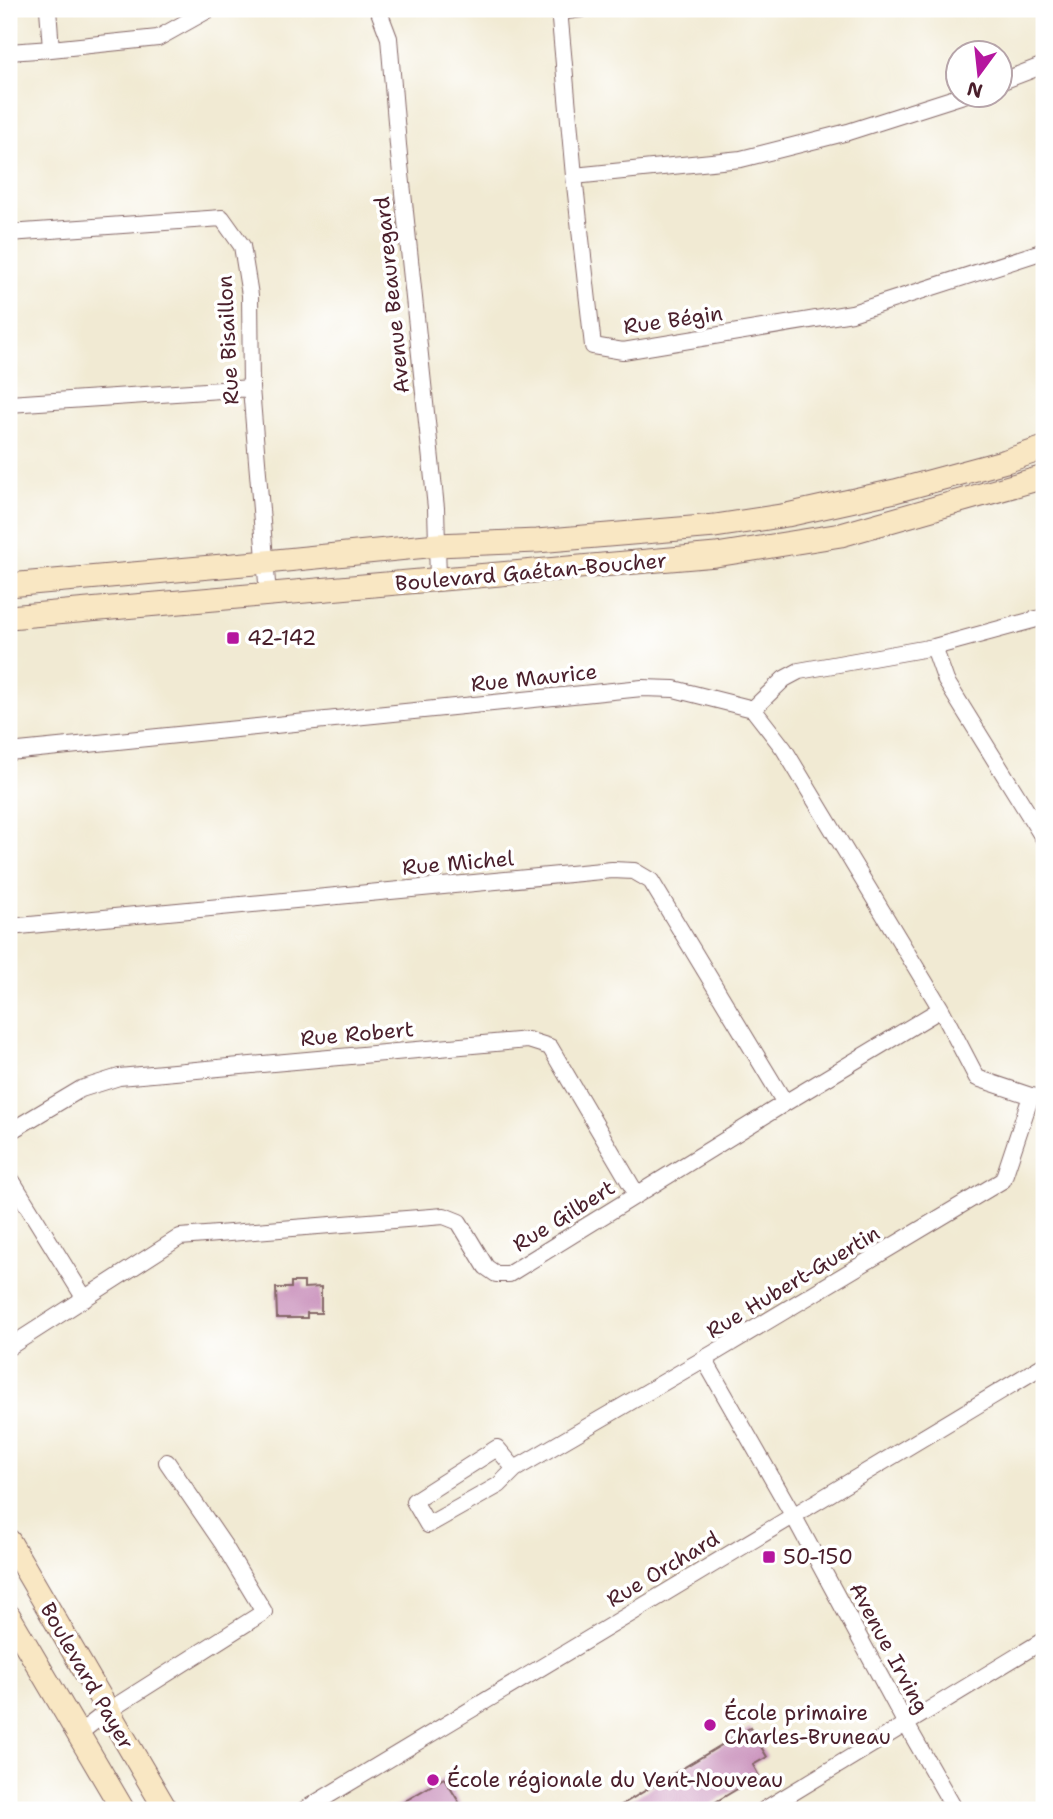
<svg xmlns="http://www.w3.org/2000/svg" width="1053" height="1819" viewBox="0 0 1053 1819" font-family="'Shantell Sans',sans-serif">
  <rect width="100%" height="100%" fill="#fff"/>
  <filter id="ink" filterUnits="userSpaceOnUse"><feTurbulence type="fractalNoise" baseFrequency=".0143" numOctaves="2"/><feDisplacementMap in="SourceGraphic" scale="14" xChannelSelector="R" yChannelSelector="G"/><feConvolveMatrix kernelMatrix="1 2 1 2 8 2 1 2 1" color-interpolation-filters="sRGB"/></filter>
  <filter id="wash" filterUnits="userSpaceOnUse"><feTurbulence type="fractalNoise" baseFrequency=".00686" numOctaves="4" result="noise"/><feDisplacementMap in="SourceGraphic" scale="28" xChannelSelector="R" yChannelSelector="G"/><feGaussianBlur stdDeviation="1.57" result="paint"/><feColorMatrix in="noise" values="0 0 0 0 0 0 0 0 0 0 0 0 0 0 0 0 0 1.4 0 .05"/><feComposite in="paint" operator="in"/></filter>
  <g filter="url(#wash)">
    <rect width="100%" height="100%" fill="#f1ead3"/>
    <g id="blocks">
      <path fill="#c991bb" d="M291,1282H304V1288L321,1287V1313H307V1318H277L276,1288H291Z
        M750,1728L767,1757L753,1765L759,1776L702,1810H613Z
        M444,1778L464,1810H390Z"/>
    </g>
  </g>
  <g filter="url(#ink)">
    <use href="#blocks" fill-opacity="0" stroke="#846666" stroke-width="2"/>
    <g fill="none" stroke-linecap="round" stroke-linejoin="round">
      <defs>
        <path id="street" d="M48,9L51,49
          M378,9L389,38L398,145L436,508L438,579
          M559,9L574,176L593,346L623,351L852,313L1044,251
          M560,12L582,9
          M9,52L51,49L158,38L210,9
          M1000,82L1044,65
          M574,176L741,159L848,132L967,94
          M9,233L222,218L242,246L250,295L251,388L268,595
          M9,404L251,388
          M934,647L946,681L1044,839
          M753,709L784,749L941,1009L977,1078L1031,1096L1044,1098
          M753,709L784,679L799,671L934,647L1044,617
          M9,752L642,688L674,689L753,709
          M9,927L612,870L634,871L651,881L785,1103
          M9,1132L81,1089L119,1077L528,1040L550,1047L637,1195
          M9,1176L85,1299
          M9,1347L180,1237L444,1216L459,1222L486,1267L496,1274H509L785,1103L941,1009
          M704,1359L793,1515L906,1724L955,1810
          M515,1469L497,1448L414,1501L428,1525L499,1485L515,1469L714,1353L1003,1180L1031,1096
          M78,1734L108,1711L264,1612L223,1544L167,1462
          M304,1810L1044,1365
          M764,1810L1044,1640"/>
        <path id="secondary" d="M9,585L266,562L437,545L537,541L715,526L787,515L895,491L1006,461L1044,448
          M9,617L716,555L841,535L1044,477
          M9,1541L166,1810
          M9,1616L123,1810"/>
      </defs>
      <use href="#street" stroke="#846666" stroke-width="18"/>
      <use href="#secondary" stroke="#846666" stroke-width="25"/>
      <use href="#street" stroke="#fff" stroke-width="16"/>
      <use href="#secondary" stroke="#f9e7c3" stroke-width="23"/>
    </g>
  </g>
  <g fill="#b5179e" stroke="#fff" stroke-width="2.5">
    <rect x="226" y="631" width="14" height="14" rx="3.5"/>
    <rect x="762" y="1550" width="14" height="14" rx="3.5"/>
    <circle cx="710" cy="1725" r="7"/>
    <circle cx="433" cy="1780" r="7"/>
  </g>
  <g text-anchor="middle" dominant-baseline="central" stroke-width="7" stroke-linejoin="round" paint-order="stroke">
    <g font-size="21" fill="#4a1f2b" stroke="#fff">
      <text transform="translate(392 295) rotate(-96)">Avenue Beauregard</text>
      <text transform="translate(673 320) rotate(-8)">Rue Bégin</text>
      <text transform="translate(228 340) rotate(-93)">Rue Bisaillon</text>
      <text transform="translate(531 572) rotate(-5)">Boulevard Gaétan-Boucher</text>
      <text transform="translate(534 678) rotate(-6)">Rue Maurice</text>
      <text transform="translate(458 863) rotate(-5)">Rue Michel</text>
      <text transform="translate(357 1034) rotate(-5)">Rue Robert</text>
      <text transform="translate(564 1216) rotate(-32)">Rue Gilbert</text>
      <text transform="translate(793 1282) rotate(-31)">Rue Hubert-Guertin</text>
      <text transform="translate(663 1569) rotate(-31)">Rue Orchard</text>
      <text transform="translate(889 1648) rotate(62)">Avenue Irving</text>
      <text transform="translate(87 1676) rotate(60)">Boulevard Payer</text>
    </g>
    <g font-size="21" fill="#4a1f2b" stroke="#fff" text-anchor="start">
      <text x="247" y="638">42-142</text>
      <text x="783" y="1557">50-150</text>
      <text x="724" y="1713">École primaire<tspan x="724" dy="24">Charles-Bruneau</tspan></text>
      <text x="447" y="1780">École régionale du Vent-Nouveau</text>
    </g>
  </g>
  <rect width="1053" height="1819" fill="none" stroke="#fff" stroke-width="35"/>
  <g transform="translate(979 74) rotate(195)"><circle r="33" fill="#ffffff" stroke="#b7a5aa" stroke-width="2"/>
  <path d="M0-5L12 26L0 18L-12 26Z" fill="#b5179e"/>
  <text y="-10" font-size="19" font-weight="bold" text-anchor="middle" fill="#4a1f2b">N</text>
  </g>
</svg>
